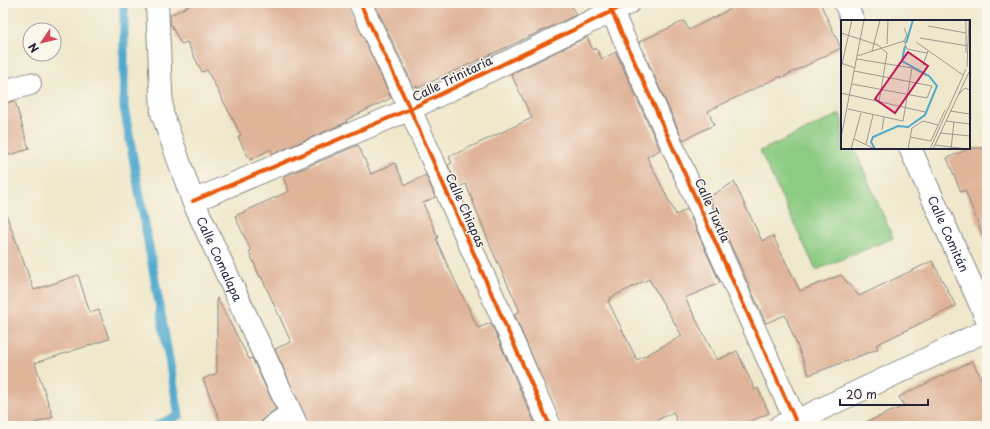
<svg xmlns="http://www.w3.org/2000/svg" width="990" height="429" viewBox="0 0 990 429" font-family="'Playpen Sans',sans-serif">
  <rect width="100%" height="100%" fill="#fbf7ec"/>
  <filter id="ink" filterUnits="userSpaceOnUse"><feTurbulence type="fractalNoise" baseFrequency=".025" numOctaves="2"/><feDisplacementMap in="SourceGraphic" scale="8" xChannelSelector="R" yChannelSelector="G"/><feConvolveMatrix kernelMatrix="1 2 1 2 8 2 1 2 1" color-interpolation-filters="sRGB"/></filter>
  <filter id="wash" filterUnits="userSpaceOnUse"><feTurbulence type="fractalNoise" baseFrequency=".012" numOctaves="4" result="noise"/><feDisplacementMap in="SourceGraphic" scale="16" xChannelSelector="R" yChannelSelector="G"/><feGaussianBlur stdDeviation="0.9" result="paint"/><feColorMatrix in="noise" values="0 0 0 0 0 0 0 0 0 0 0 0 0 0 0 0 0 1.4 0 .05"/><feComposite in="paint" operator="in"/></filter>
  <g filter="url(#wash)">
    <rect width="100%" height="100%" fill="#efe8cc"/>
    <path fill="#8bcb82" stroke="#56765e" d="M840,114L842,120V148H854L893,238L816,270L760,151Z"/>
    <g fill="none" stroke-linecap="round" stroke-linejoin="round">
      <path stroke="#4fa9cd" stroke-width="9" d="M124,3V107L179,415L155,426"/>
    </g>
    <g id="blocks">
      <path fill="#dfb499" fill-rule="evenodd" d="M194,3H348L391,98L346,120L347,122L273,154L271,149L250,160L238,137L241,135L207,70L202,72L187,42L181,44L170,23V15Z
        M374,3H570L576,15L418,88L417,86L414,87Z
        M742,3H820L841,48L781,78V76L708,111L714,125L683,140L639,42L684,21L689,30Z
        M587,37L593,50L596,48L602,59L616,52L660,150L647,157L676,215L687,209L720,283L685,298L717,360L737,351L755,390L758,388L769,413L740,426H679L673,412L646,426H562L514,314L519,312V309L492,250L466,184L458,187L448,165L452,163L449,157L532,118L511,74ZM649,279L682,336L637,360L608,301L610,300V298Z
        M15,101L29,149L3,157V103Z
        M358,145L371,174L395,163L405,185L426,175L435,197L423,203L438,238L436,239L448,266L478,328L491,323L536,426H309L275,349L291,342L261,276L260,277L249,252L251,251L235,216L289,191L283,177Z
        M971,148H987V241L985,242L965,190L961,192L947,158Z
        M734,182L762,241L773,236L800,291L841,275L859,296L932,261L956,306L876,345L878,349L809,375L785,315L766,323L709,197Z
        M6,214L34,290L78,275L90,313L99,310L109,339L35,363L53,417L26,426H3V215Z
        M217,298L249,359L252,358L276,409L266,416L262,420L261,426H222L203,379L217,373Z
        M972,361L987,389V426H857L904,406L899,397Z"/>
    </g>
  </g>
  <g filter="url(#ink)">
    <use href="#blocks" fill-opacity="0" stroke="#888584" stroke-width="1"/>
    <g fill="none" stroke-linecap="round" stroke-linejoin="round">
      <defs>
        <g id="street">
          <path id="s1" d="M157,3L162,113L193,201L297,426"/>
          <path d="M360,3L410,109L550,426"/>
          <path d="M608,3L798,426"/>
          <path d="M845,3L853,21"/>
          <path d="M3,91L30,84"/>
          <path id="s2" d="M910,148L987,319"/>
          <path d="M193,201L410,109L629,3"/>
          <path d="M273,426L291,414"/>
          <path d="M780,426L796,421L987,330"/>
        </g>
      </defs>
      <use href="#street" stroke="#888584" stroke-width="24"/>
      <use href="#street" stroke="#fff" stroke-width="22"/>
      <defs>
        <path id="cycleway" d="M360,3L410,109L550,426
          M608,3L798,426
          M193,201L410,109L629,3"/>
      </defs>
      <use href="#cycleway" stroke="#fbf7ec" stroke-width="6"/>
      <use href="#cycleway" stroke="#e8590c" stroke-width="4"/>
    </g>
  </g>
  <g text-anchor="middle" dominant-baseline="central" stroke-width="3" stroke-linejoin="round" paint-order="stroke">
    <g font-size="12" fill="#22223b" stroke="#fbf7ec">
      <text transform="translate(452 78) rotate(-26)">Calle Trinitaria</text>
      <text transform="translate(466 210) rotate(66)">Calle Chiapas</text>
      <text transform="translate(713 210) rotate(66)">Calle Tuxtla</text>
      <text stroke="none"><textPath href="#s2" startOffset="94">Calle Comitán</textPath></text>
      <text stroke="none"><textPath href="#s1" startOffset="267">Calle Comalapa</textPath></text>
    </g>
  </g>
  <g transform="translate(841 20)">
    <rect width="129" height="129" fill="#efe8cc"/>
    <path fill="none" stroke="#4fa9cd" stroke-width="2" d="M65,23L72,0M34,129L30,122L32,117L57,106L67,107L84,95L96,66L88,56L61,41L64,26"/>
    <path fill="none" stroke="#9d9992" stroke-width="1" d="M125,0V33M87,6L125,13M0,13L37,25L46,33L38,82M79,18L127,26M63,21L66,15L63,8M75,22L122,55M46,24L47,0M31,31L39,0M16,36L63,21L66,29L86,33M16,39L71,48L86,56M0,43L14,48M82,45L87,31M126,47L128,0M0,48L11,0M11,64L86,78L91,66L13,51M0,73L84,92M118,74L124,68L129,70M7,89L62,101L71,48M109,91L129,94M105,101L129,104M41,110L43,97M99,113L129,116M69,117L90,121M0,118L23,0M13,119L34,129M90,121L104,90M25,124L32,95M94,125L126,129M10,129L20,93M67,129L71,108L82,101L97,105M89,129L125,49M92,129L129,50M110,129L113,102"/>
    <path fill="#c2185b" fill-opacity="0.15" stroke="#c2185b" stroke-width="2" d="M67,32L87,46L54,93L34,79Z"/>
    <rect width="129" height="129" fill="none" stroke="#22223b" stroke-width="2"/>
  </g>
  <rect width="990" height="429" fill="none" stroke="#fbf7ec" stroke-width="16"/>
  <g transform="translate(42 42) rotate(235)"><circle r="19" fill="#fbf7ec" stroke="#a4a2a5"/>
  <path d="M0-3L7 15L0 10L-7 15Z" fill="#d1495b"/>
  <text y="-6" font-size="11" font-weight="bold" text-anchor="middle" fill="#22223b">N</text>
  </g>
  <path d="M840 399v6h88v-6" fill="none" stroke="#22223b" stroke-width="2"/>
  <text x="846" y="399" font-size="12" fill="#22223b" stroke="#fbf7ec" stroke-width="3" paint-order="stroke">20 m</text>
</svg>
